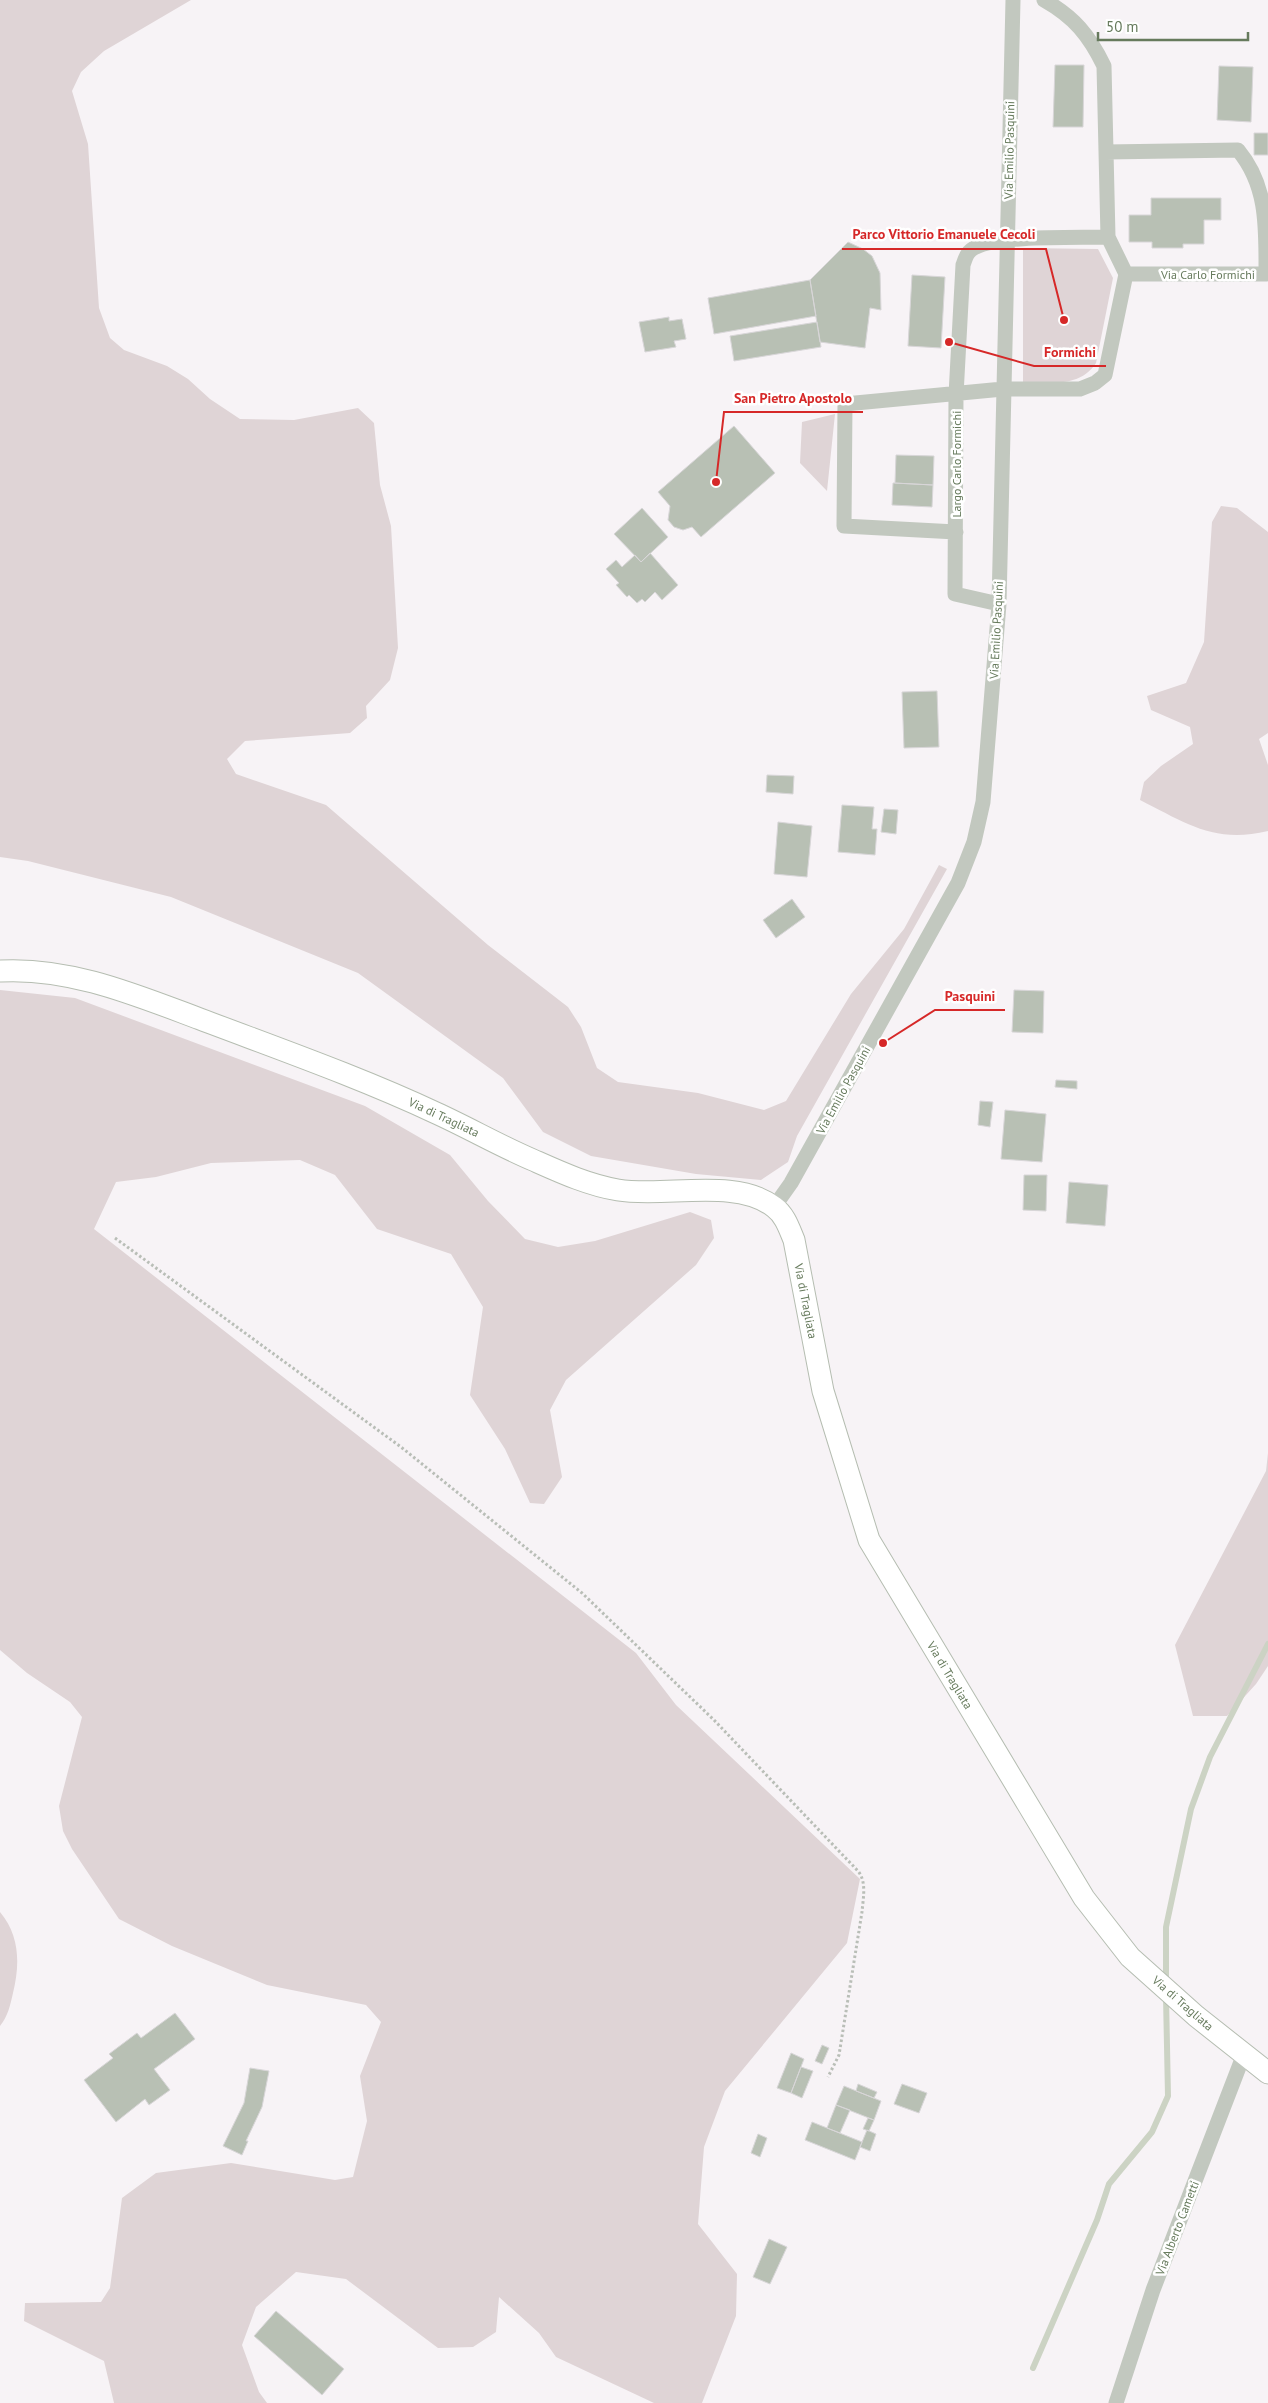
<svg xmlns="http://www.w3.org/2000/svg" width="1268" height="2403" viewBox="0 0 1268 2403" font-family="'PT Sans',sans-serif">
  <rect width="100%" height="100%" fill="#f7f3f6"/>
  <path fill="#dfd4d6" d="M0,0H191L104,51L81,72L72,91L88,144L99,308L110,338L124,350L167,366L188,379L210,399L240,419L294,420L358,408L374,423L380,485L391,526L398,648L390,680L366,706L367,718L350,733L245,741L227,759L236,774L326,805L488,945L568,1007L581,1027L597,1068L618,1082L698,1093L764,1110L786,1101L851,994L904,929L939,865L947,869L797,1136L788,1162L761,1180L696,1174L591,1156L543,1132L503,1078L358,973L171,897L28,861L0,857Z
    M1023,248L1098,249L1113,278L1096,363C1080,388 1050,382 1023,383Z
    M835,414L827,491L800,463L802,422Z
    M1221,506L1237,508L1268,532V733L1259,739L1268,765V831C1214,844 1186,823 1140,800L1144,782L1161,766L1193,744L1190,727L1151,710L1147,696L1186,683L1204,642L1212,522Z
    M0,990L75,998L365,1106L450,1155L488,1201L525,1239L558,1247L595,1241L690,1212L711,1220L714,1238L696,1265L566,1380L550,1410L562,1477L544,1504L530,1503L505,1449L470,1395L483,1307L451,1254L377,1229L335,1175L300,1160L211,1163L156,1177L116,1182L94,1229L636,1653L676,1705L860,1879L847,1943L725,2091L704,2147L698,2224L737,2274L736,2316L702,2403H654L556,2357L539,2333L499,2297L496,2332L473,2347L438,2348L346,2279L296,2272L256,2307L242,2345L259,2392L267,2403H114L104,2361L24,2321L25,2303L101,2302L110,2288L122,2198L156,2173L231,2163L335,2180L353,2177L367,2121L360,2076L381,2022L366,2005L267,1985L172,1946L119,1919L72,1849L63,1831L59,1806L82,1717L70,1702L27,1673L0,1650Z
    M1268,1453V1666L1256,1684L1227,1716H1193L1175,1645L1266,1471Z
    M0,1912C20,1936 20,1964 13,1993C10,2006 8,2016 0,2026Z"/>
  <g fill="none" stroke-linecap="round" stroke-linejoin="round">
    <path stroke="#ccd3c4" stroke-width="6" d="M1166,1984V1927L1191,1809L1210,1757L1268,1644
      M1033,2368L1097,2220L1109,2184L1152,2132L1168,2096L1166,1996"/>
  </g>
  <path fill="#b8c0b4" stroke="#d8d6d8" d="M1055,65H1084L1083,127H1053Z
    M1219,66L1253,67L1251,122L1217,120Z
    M1254,133H1268V155H1254Z
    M1151,198H1221V220H1204V244H1183V248H1152V242H1129V215H1151Z
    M848,242L863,249L872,256L880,273L881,310L870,308L865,348L820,342L810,280Z
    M912,275L945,277L941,348L908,346Z
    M810,280L816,316L714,334L708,298Z
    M669,317V321L682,319L686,339L674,341L676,347L645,352L639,322Z
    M817,322L821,347L734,361L730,336Z
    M734,426L775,473L701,537L692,527L683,530L674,527L668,520L670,506L658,492Z
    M896,455L934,456L933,485L895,483Z
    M893,483L933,485L932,507L892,505Z
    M642,508L668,537L641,562L614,534Z
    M650,553L678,585L662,600L655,592L645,602L642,599L637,603L629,595L627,597L616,585L619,583L606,569L616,560L622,567L635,555L641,562Z
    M937,691L939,747L904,748L902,692Z
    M767,775L794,776L793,794L766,792Z
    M842,805L874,807L872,829H877L875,855L838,852Z
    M884,809L898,810L896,834L881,832Z
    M778,822L812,826L807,877L774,874Z
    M792,899L805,917L776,938L763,920Z
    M1014,990L1044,991L1043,1033L1012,1032Z
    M1056,1080L1077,1081V1089L1055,1087Z
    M980,1101L993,1102L990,1127L978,1125Z
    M1005,1110L1046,1114L1042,1162L1001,1159Z
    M1024,1175H1047L1046,1211L1023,1210Z
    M1069,1182L1108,1185L1105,1226L1066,1223Z
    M175,2013L195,2039L154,2069L170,2090L149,2105L145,2099L116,2122L84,2080L113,2058L109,2054L137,2033L141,2038Z
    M822,2045L829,2048L822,2064L815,2061Z
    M791,2053L804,2059L791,2093L777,2088Z
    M801,2067L813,2071L802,2098L791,2093Z
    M250,2068L269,2071L262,2107L246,2141H248L242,2155L223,2146L244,2103Z
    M858,2084L877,2092L874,2098L856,2091Z
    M902,2084L927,2093L919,2113L894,2104Z
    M844,2086L881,2101L874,2120L836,2105Z
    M836,2105L850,2110L840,2133L827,2128Z
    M868,2118L874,2120L869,2131L863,2129Z
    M812,2122L862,2142L855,2160L805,2140Z
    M867,2130L876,2134L870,2151L860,2147Z
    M758,2134L767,2138L760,2157L751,2153Z
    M769,2239L787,2247L770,2284L753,2277Z
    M276,2311L344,2369L322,2395L254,2336Z"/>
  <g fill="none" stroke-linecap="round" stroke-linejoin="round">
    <defs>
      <path id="secondary" d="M0,971C70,967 136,995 200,1019C279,1049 359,1077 436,1113C469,1128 500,1146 533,1160C560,1172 588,1185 618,1190C664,1198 736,1177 774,1207C785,1215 789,1228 794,1240L823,1391L869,1540L1084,1898L1130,1957L1196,2016L1268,2073"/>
    </defs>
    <use href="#secondary" stroke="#b5bdb1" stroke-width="23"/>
    <path stroke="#b9beb7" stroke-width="3" stroke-dasharray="2.5 2.5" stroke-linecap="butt" d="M115,1238L401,1447L582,1593L714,1720L858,1871C867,1882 863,1899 862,1912L839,2055L828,2077"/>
    <path stroke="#c2c8bf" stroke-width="15" d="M1106,152L1238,150C1268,186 1266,228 1266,274H1126
      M956,532L844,526L845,404L1003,389H1080L1095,383L1105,375L1126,274L1108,237
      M999,604L955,594L956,395L963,265C966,257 967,251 976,247C1000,235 1078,238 1108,237L1104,66C1089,35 1074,17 1044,0
      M774,1207L791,1183L958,883L974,842L983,802L999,604L1013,0
      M1116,2403L1153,2290L1244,2054"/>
    <use href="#secondary" stroke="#fff" stroke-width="21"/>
  </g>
  <g text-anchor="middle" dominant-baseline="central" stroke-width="5" stroke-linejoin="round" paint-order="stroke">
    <g font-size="12" fill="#667a5c" stroke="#fff">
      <text transform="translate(1009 150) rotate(-89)">Via Emilio Pasquini</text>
      <text x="1208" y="274">Via Carlo Formichi</text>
      <text transform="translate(956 464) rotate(-90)">Largo Carlo Formichi</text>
      <text transform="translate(996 630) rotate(-87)">Via Emilio Pasquini</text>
      <text transform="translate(843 1090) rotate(-61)">Via Emilio Pasquini</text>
      <text transform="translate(444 1117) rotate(25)">Via di Tragliata</text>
      <text transform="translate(806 1301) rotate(79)">Via di Tragliata</text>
      <text transform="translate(950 1675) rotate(59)">Via di Tragliata</text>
      <text transform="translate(1183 2003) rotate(41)">Via di Tragliata</text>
      <text transform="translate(1177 2228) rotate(-69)">Via Alberto Cametti</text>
    </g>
  </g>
  <path fill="none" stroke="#d62828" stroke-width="2" d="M1064 320L1046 249H842M949 342L1034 366H1106M716 482L724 412H863M883 1043L935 1010H1005"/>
  <g fill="#d62828" stroke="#fff" stroke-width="2">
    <circle cx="1064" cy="320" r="5"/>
    <circle cx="949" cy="342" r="5"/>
    <circle cx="716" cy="482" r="5"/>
    <circle cx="883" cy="1043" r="5"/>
  </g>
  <g font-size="14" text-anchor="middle" font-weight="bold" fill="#d62828" stroke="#fff" stroke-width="5" stroke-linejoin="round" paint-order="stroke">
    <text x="944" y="239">Parco Vittorio Emanuele Cecoli</text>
    <text x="1070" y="357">Formichi</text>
    <text x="793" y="403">San Pietro Apostolo</text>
    <text x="970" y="1001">Pasquini</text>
  </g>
  <path d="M1098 32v8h150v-8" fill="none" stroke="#667a5c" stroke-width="2.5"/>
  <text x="1106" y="32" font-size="15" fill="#667a5c" stroke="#ffffff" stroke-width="4" paint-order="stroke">50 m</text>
</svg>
